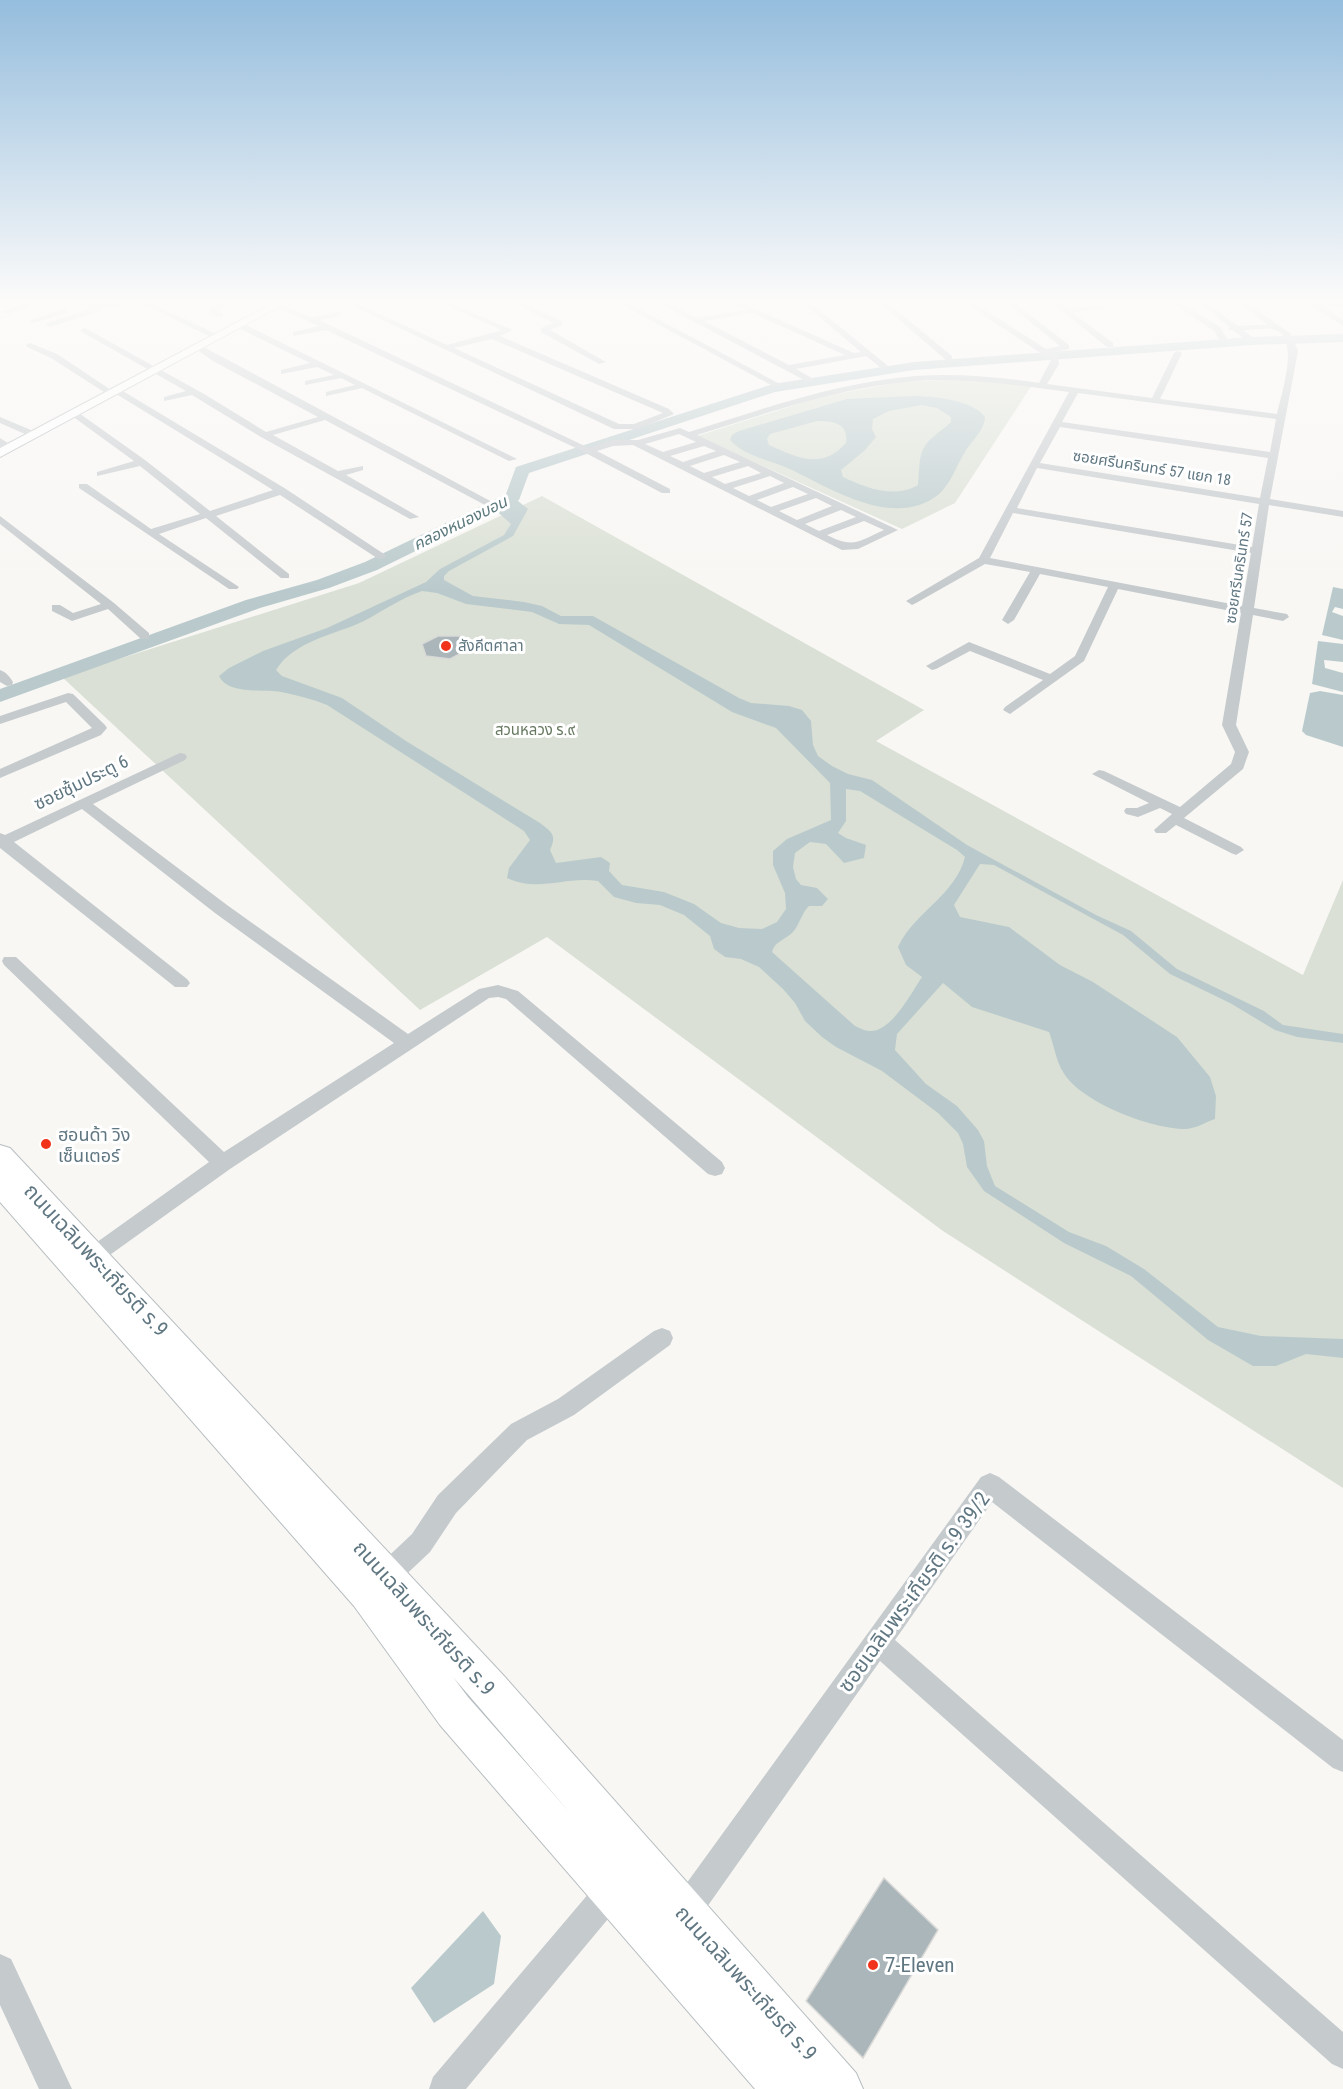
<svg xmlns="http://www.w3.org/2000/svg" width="1343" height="2089" viewBox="0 0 1343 2089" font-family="'Roboto Condensed','Noto Sans Thai',sans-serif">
  <rect width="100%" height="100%" fill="#f8f7f4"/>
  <path fill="#dae0d5" d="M964,379L1032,385L955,503L902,529L697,436L820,397L900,382Z
    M542,496L924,710L876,741L1303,975L1343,880V1488L943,1231L547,937L420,1010L62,677L359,583Z"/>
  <path fill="#bacacc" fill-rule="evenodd" d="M916,396C937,397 972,400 985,417C985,429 971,442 965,452C956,466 951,484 938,495C894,529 831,489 792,470C772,460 745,457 730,440L732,435L739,431L847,399ZM922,405L937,408L951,417V422C945,428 938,432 932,438C917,450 920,468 918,485C894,499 866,488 843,477L841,470L864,451L876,437L872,429L873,419L889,411ZM817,421C833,421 849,423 846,443C822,470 798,458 769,445L767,439L770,434Z
    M513,497L528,509L513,536L449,571L444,576V580L473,596L524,602L542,606L561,616H593L739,698L751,703L789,706L802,710L811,721L813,745L818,756L832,766L848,774L872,780L967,845L1096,915L1131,931L1177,969L1264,1011L1283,1025L1343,1034V1043L1297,1037L1275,1030L1230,1003L1170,974L1123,935L994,865L980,864L954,905L960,917L1009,927L1060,965L1093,982L1177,1037L1210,1077L1216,1096L1215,1119C1206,1122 1195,1129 1185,1129C1151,1129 1080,1102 1063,1072C1056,1061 1054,1045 1049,1032L972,1007L943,983L897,1034L895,1050L926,1084L957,1106L978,1130L984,1141L987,1166L995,1186L1069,1232L1106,1246L1144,1269L1218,1327L1261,1336L1343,1339V1358L1306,1354L1276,1366H1253L1208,1340L1131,1276L1064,1243L984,1191L967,1167L963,1144L958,1133L938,1113L882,1071L836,1047L822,1037L805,1021L795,1003L783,989L759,967L741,959L725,957L714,949L710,936L684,915L660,905L636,903L614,897L598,881C564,876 540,893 507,878L509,868L530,840L524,831L327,705C312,699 297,695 281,692C264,689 228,695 219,676L229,668L263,651L327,628L426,582L440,569L504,535L511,524L491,506ZM422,591L437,593L466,604L532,612L559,624L589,625L732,712L776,728L830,783L831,820L787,839L773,851V865L785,893L786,909L777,922L762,929L739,928L721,923L694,904L664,892L622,885L609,871L610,863L601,857L556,863L550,850C557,835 552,832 540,823L406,741L342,698L282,676L276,670C295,640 335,635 364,621C383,611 401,598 422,591ZM846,789L860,791L957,850L965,857C955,896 914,912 898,947L906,965L922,977C911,993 891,1033 869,1031C865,1031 860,1028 855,1026L772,952C775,941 785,940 793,932C800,924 801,914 809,906H822L828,899L817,888L801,885L796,879L793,867L795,853L810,842L826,844L844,863L864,858L866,845L846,838L838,833L846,821Z
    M1333,587L1343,589V609L1335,607L1332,612L1343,616V640L1322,635Z
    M1318,641L1343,644V662L1324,660L1325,668L1343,673V692L1312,684Z
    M1320,691L1343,695V747L1306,735L1302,731L1310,693Z
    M483,1911L501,1936L494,1984L434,2023L411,1988Z"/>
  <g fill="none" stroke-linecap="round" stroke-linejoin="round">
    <path fill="#bacacc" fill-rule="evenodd" d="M1195,299H1202L1255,339V343H1249Z"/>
    <path fill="#bacacc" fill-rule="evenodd" d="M1343,334V342L1252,345L914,370L775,392L529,473L519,500L377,570L329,588L260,608L0,702V689L246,600L317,580L365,562L506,494L516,467L773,384L914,362L1252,337Z"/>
  </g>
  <path fill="#abb6ba" stroke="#d9d9d7" stroke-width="1.5" d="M438,636H462L471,648L450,659L426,656L422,644Z
    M884,1878L938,1930L863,2058L806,2001Z"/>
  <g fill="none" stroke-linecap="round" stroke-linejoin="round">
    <defs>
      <path id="secondary" d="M281,299H293L0,457V448Z
        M0,1145L10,1148L505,1677L856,2073L863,2089H755L440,1725L354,1606L0,1202ZM453,1677L571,1814L468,1697Z"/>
    </defs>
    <use href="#secondary" stroke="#b7bec1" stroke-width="2"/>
    <path fill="#c5cacd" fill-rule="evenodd" d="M37,299H48L8,314L1,312Z
      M53,299H68L96,304L143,299L216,334L209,336L139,302L100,308V311L50,327L46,325L47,323L93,308Z
      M227,299L271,301L312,317L340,312V316L319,320L589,448L612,440H638L680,428L689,432C763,409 838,382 916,376C957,373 999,377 1039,383L1051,360L959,299H968L1046,349L1060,346L1002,299H1010L1069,345V349L1051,353L1058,357L1059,364L1047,384L1152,398L1174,353L1178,351L1182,353L1160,399L1277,414C1281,395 1302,334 1272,329C1258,328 1243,332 1229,330L1228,328L1232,326L1268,325L1234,299H1242L1291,334L1298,351L1270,499L1343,511V517L1269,505L1254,608L1287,614L1289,617L1283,621L1253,615L1236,725L1249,752L1243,769L1184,818L1241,847L1244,850L1236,855L1231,853L1176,825L1166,833H1156L1154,830L1172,814L1160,808L1138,817L1126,814L1124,811L1126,808H1137L1149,803L1092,774L1099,770L1104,771L1180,807L1231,764L1235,752L1222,725L1241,613L1118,589L1084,661L1010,714L1003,710L1005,707L1043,680L970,651L936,669L932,670L926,666L969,642L1050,674L1075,656L1108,587L1040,574L1014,620L1008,624L1002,620L1030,572L985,564L916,603L912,605L906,601L979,558L1069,392C1024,386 979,379 933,380C852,383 774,411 697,435L898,530L858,549L842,550L633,445L613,446L597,451L670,489V493H662L578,449L326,330L293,336V332L319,326L270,305L236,299L217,310L222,313V317L211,315L210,307ZM1078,393L1276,419L1270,452L1062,422ZM1060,427L1268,458L1260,498L1040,463ZM679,434L696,442L663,452L645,444ZM704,446L716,451L683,462L670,456ZM724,455L740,462L704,473L690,466ZM748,466L761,473L725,484L712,477ZM1037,468L1259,504L1252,547L1017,508ZM770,476L784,483L749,496L733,488ZM793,487L808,494L771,507L757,500ZM816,498L832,506L797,520L779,511ZM841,510L856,517L819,531L805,524ZM1013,513L1251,553L1242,606L990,558ZM864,521L884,530C859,541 854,549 827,535Z
      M338,299H347L447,345L502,330L431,299H441L513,330L500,336L669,409L674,414L638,429H614ZM492,339L663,413L634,424H619L454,348Z
      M506,299H515L562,321V325L550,330L606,362L599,364L541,332V328L553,323Z
      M611,299H620L780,384L773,386Z
      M651,299H660L697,318L745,310L723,299H733L854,353L861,352L798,299H806L888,366L881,368L866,356L796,369L815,380L808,382ZM752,313L845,355L789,365L704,321Z
      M875,299H883L952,356V360H946Z
      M1047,299H1055L1068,309L1100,306L1101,308L1073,313L1113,343V347H1107Z
      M1166,299H1175L1220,327L1228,340L1221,342L1214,331Z
      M1313,301L1343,303V307L1322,306L1343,320V326L1310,305V301Z
      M63,309H66V313L33,323L29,321Z
      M236,323H242L517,459L509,461L362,388L326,396V392L355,385L341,378L305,385V381L334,375L317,367L281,374V370L310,363L236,327Z
      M85,328L204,394L266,432L318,417L213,361L193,347L200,345L494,503L485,505L325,420L273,435L338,471L363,466V470L346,475L419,517L410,519L261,437L192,395L164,401V397L186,391L82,332L81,330Z
      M30,343L57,354L111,390L104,392L51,358L27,347L26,345Z
      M116,387L286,489L387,556L381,559L377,558L280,495L216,516L289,574V578H281L206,518L159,534L239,587L237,589H229L79,488V484H87L151,529L200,514L140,466L97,476V472L134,461L68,413L76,411L145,460L210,511L273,490L113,392L112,390Z
      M0,417L31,430L33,432L25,434L0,423Z
      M0,438L8,443V447L0,446Z
      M0,516L114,603L149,633V639H141L108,609L72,621L52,611V605H60L73,613L101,604L0,524Z
      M0,670C6,672 10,677 13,682L12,685L7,686L0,682Z
      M68,693L73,694L105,725L107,728L101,735L0,778V769L92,728L66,702L0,724V716Z
      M180,753L185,754L187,757L185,760L93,804L227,905L408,1034L479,989L498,985L518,991L722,1162L725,1168L722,1174L715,1176L708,1174L506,999L498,997L489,998L230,1169L100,1262L93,1265L86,1262L82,1256L86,1250L209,1162L4,965L2,961L4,957H16L224,1152L394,1043L215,913L82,809L14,842L187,979L190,983L187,987H175L0,848V833L5,835Z
      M662,1328L670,1331L673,1338L670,1345L574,1415L527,1440L456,1513L430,1552L395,1585L386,1589L377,1585L373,1576L377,1567L412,1534L438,1495L511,1424L558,1399L654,1331Z
      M990,1473L999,1477L1343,1740V1772L1333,1768L992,1502L895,1640L1343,2032V2069L1332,2064L880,1661L695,1924L684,1928L673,1924L669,1913L673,1902L981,1477Z
      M612,1875L623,1879L627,1890L623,1901L466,2089H429L433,2077L601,1879Z
      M0,1954L11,1959L72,2089H39L0,2005Z"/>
    <use href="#secondary" fill="#fff" fill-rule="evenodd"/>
  </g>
  <linearGradient id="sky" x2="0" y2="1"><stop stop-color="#95bddd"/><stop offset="0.51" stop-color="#fcfbfa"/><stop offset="1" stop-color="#fcfbfa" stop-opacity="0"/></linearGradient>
  <rect width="1343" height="591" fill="url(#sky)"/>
  <g fill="#f1331c" stroke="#fff" stroke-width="2">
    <circle cx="446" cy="646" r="6"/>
    <circle cx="46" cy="1144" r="6"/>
    <circle cx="873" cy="1965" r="6"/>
  </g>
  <g text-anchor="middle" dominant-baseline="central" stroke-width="6" stroke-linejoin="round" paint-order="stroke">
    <g font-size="15" fill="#607782" stroke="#fff">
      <text transform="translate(1152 468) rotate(9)">ซอยศรีนครินทร์ 57 แยก 18</text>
      <text transform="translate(1239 568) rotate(-81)">ซอยศรีนครินทร์ 57</text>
    </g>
    <g font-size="15" fill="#607782" stroke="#fff" text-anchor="start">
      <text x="458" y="646">สังคีตศาลา</text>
    </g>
    <g font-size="15" fill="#677960" stroke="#fff">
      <text x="535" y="730">สวนหลวง ร.๙</text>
    </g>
    <g font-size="16" font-style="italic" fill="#5b787c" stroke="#fff">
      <text transform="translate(460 523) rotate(-26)">คลองหนองบอน</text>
    </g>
    <g font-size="18" fill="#607782" stroke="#fff">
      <text transform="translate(81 782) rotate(-26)">ซอยซุ้มประตู 6</text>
    </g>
    <g font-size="18" fill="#607782" stroke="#fff" text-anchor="start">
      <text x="58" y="1134">ฮอนด้า วิง<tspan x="58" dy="21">เซ็นเตอร์</tspan></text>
    </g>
    <g font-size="21" fill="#607782" stroke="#fff">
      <text transform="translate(96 1260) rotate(47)">ถนนเฉลิมพระเกียรติ ร.9</text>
      <text transform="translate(914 1592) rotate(-54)">ซอยเฉลิมพระเกียรติ ร.9 39/2</text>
      <text transform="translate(424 1618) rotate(48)">ถนนเฉลิมพระเกียรติ ร.9</text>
      <text transform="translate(746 1983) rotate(48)">ถนนเฉลิมพระเกียรติ ร.9</text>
    </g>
    <g font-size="21" fill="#607782" stroke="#fff" text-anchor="start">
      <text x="885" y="1965">7-Eleven</text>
    </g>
  </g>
</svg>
